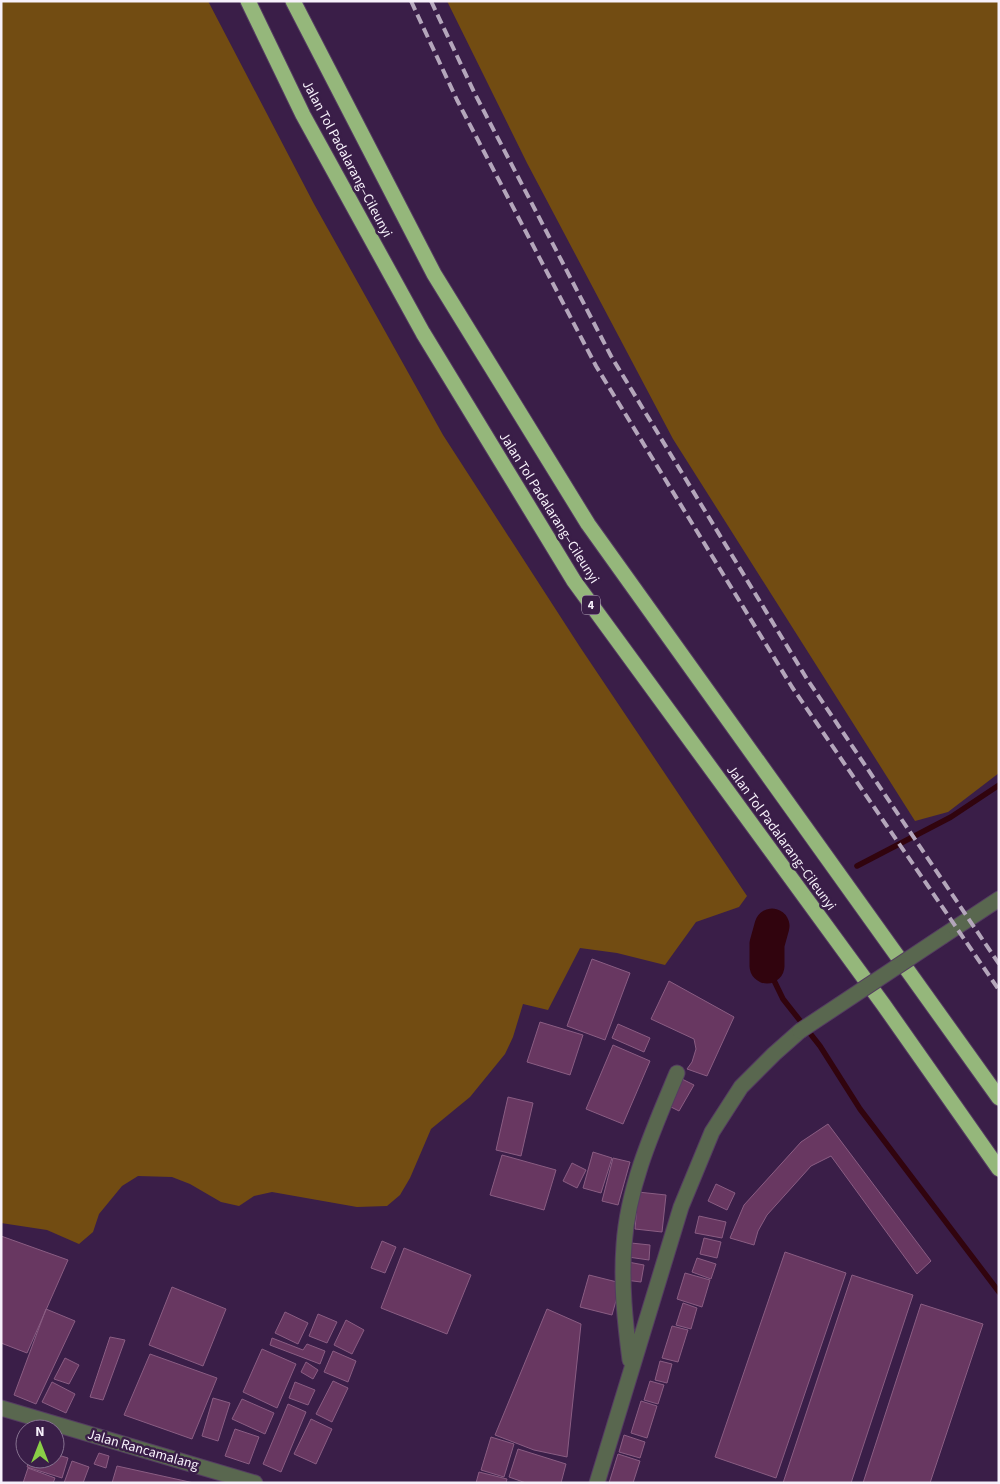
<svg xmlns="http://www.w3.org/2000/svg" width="1000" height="1484" viewBox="0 0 1000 1484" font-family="'Source Sans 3',sans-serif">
  <rect width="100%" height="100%" fill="#3a1e48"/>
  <path fill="#724c12" d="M1,1H208L314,204L443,435L580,647L747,896L739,907L696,922L665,965L617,953L580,948L548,1010L523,1004L513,1037L505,1054L470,1097L431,1129L410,1178L400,1195L387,1206L357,1207L272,1192L254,1196L239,1206L221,1202L190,1184L172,1177L138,1176L122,1186L99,1214L93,1232L79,1244L47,1230L1,1223Z
    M447,1H999V773L948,812L915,821L673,439L527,163Z"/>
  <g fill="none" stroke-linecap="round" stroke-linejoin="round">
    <path stroke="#31040e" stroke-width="5.5" d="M857,866L951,817L999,785
      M767,966L783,999L820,1046L860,1109L999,1292"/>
    <path stroke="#31040e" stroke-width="35" d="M767,966V944L772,926"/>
  </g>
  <path fill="#683761" stroke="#8a5d83" d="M592,959L630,973L605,1040L567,1026Z
    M669,981L734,1017L707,1076L687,1069L692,1062L696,1049L694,1039L651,1019Z
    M540,1022L583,1035L570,1075L527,1062Z
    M618,1024L650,1038L644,1052L612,1038Z
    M613,1045L650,1061L623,1124L586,1109Z
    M682,1079L694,1085L679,1111L667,1105Z
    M508,1097L533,1103L521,1156L496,1150Z
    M828,1124L931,1261L917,1274L831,1156L811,1166L767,1215L758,1231L754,1245L730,1238L744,1205L801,1142Z
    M593,1152L612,1158L601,1193L583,1188Z
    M502,1155L556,1170L544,1210L490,1195Z
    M613,1158L630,1162L618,1205L602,1201Z
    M572,1163L586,1170L577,1188L563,1181Z
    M716,1184L735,1193L727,1210L708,1201Z
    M638,1192L666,1195L662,1232L635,1229Z
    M699,1216L726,1222L722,1238L695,1233Z
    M1,1236L68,1260L27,1353L1,1343Z
    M704,1238L721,1242L717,1258L700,1254Z
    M382,1241L396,1247L385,1273L371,1268Z
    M631,1243L650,1245L649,1260L628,1257Z
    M404,1248L471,1275L447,1334L381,1308Z
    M785,1252L846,1273L776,1478L715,1457Z
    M697,1258L716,1264L711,1279L692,1272Z
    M628,1262L644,1265L641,1282L625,1280Z
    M685,1273L710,1280L702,1307L677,1299Z
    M589,1275L621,1283L612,1315L580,1307Z
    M852,1275L913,1295L851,1483H783Z
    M172,1287L226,1309L203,1366L149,1345Z
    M683,1303L697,1308L691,1329L676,1325Z
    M921,1304L983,1324L930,1483H863Z
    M46,1309L75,1321L36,1404L14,1395Z
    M547,1309L581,1324L567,1457L534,1450L495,1435Z
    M285,1312L308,1323L298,1344L275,1333Z
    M318,1314L337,1322L327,1343L309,1336Z
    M346,1320L364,1330L352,1354L334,1345Z
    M672,1326L688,1330L678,1362L662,1358Z
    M110,1337L125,1340L103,1400L90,1397Z
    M272,1338L303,1350L307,1344L325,1351L320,1364L270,1345Z
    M262,1349L296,1364L277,1408L243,1392Z
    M333,1351L356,1361L348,1382L324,1372Z
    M150,1354L217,1378L192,1439L124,1415Z
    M65,1358L79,1365L69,1384L54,1379Z
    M660,1361L672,1364L667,1383L655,1380Z
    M306,1362L318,1370L313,1379L301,1372Z
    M333,1381L348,1388L332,1422L316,1414Z
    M650,1381L664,1385L658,1404L644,1400Z
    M52,1382L75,1394L66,1413L42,1402Z
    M295,1382L315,1390L308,1405L289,1398Z
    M213,1398L230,1403L218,1441L202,1436Z
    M242,1399L274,1413L265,1434L232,1419Z
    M641,1401L657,1406L647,1438L631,1433Z
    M288,1404L306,1412L281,1472L263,1464Z
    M311,1419L332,1429L316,1464L294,1454Z
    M235,1429L259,1437L249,1464L225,1456Z
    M624,1435L645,1442L640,1458L619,1452Z
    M491,1437L514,1444L504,1477L481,1470Z
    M518,1449L566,1464L561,1483H526L509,1477Z
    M99,1453L109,1456L106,1468L94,1464Z
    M55,1454L68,1458L62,1478L27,1467L30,1459H55Z
    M618,1454L640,1461L633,1483H609Z
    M72,1461L89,1467L83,1483H64Z
    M117,1466L194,1483H112Z
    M28,1468L55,1478L53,1483H23Z
    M479,1472L507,1479L506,1483H476Z"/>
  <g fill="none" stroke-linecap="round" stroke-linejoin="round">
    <defs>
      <path id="minor" d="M943,936L999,899
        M630,1360C625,1322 621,1284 624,1245C628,1185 654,1128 677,1073
        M1,1408L255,1483
        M597,1483L681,1207L712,1132L741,1087L774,1054L800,1031"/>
      <path id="highway" d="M248,1L303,115L423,333L574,581L883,1004L999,1169
        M293,1L434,274L588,524L999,1098"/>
    </defs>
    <use href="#minor" stroke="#543c61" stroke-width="17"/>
    <use href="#highway" stroke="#543c61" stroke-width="17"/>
    <use href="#minor" stroke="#59674f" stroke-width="15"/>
    <use href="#highway" stroke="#95b77b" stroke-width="15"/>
    <path stroke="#b4a6bb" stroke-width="4" stroke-dasharray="10 5" stroke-linecap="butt" d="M411,1L457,100L596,366L792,687L999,990
      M431,1L475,94L611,356L807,679L999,964"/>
    <defs>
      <path id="minor-bridge" d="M800,1031L943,936"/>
    </defs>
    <use href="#minor-bridge" stroke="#543c61" stroke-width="17" stroke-linecap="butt"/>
    <use href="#minor-bridge" stroke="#59674f" stroke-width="15"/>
  </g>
  <g text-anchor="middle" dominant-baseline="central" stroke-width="5" stroke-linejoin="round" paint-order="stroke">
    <rect fill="#3a1e48" stroke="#beb2c5" stroke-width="1" x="582" y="595.5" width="18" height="19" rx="4"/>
    <g font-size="12" font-weight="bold" fill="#f7f1fb">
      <text x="591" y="605">4</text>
    </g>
    <g font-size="14" fill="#f7f1fb" stroke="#3a1e48">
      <text transform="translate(347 159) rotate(62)">Jalan Tol Padalarang–Cileunyi</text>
      <text transform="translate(549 508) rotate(58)">Jalan Tol Padalarang–Cileunyi</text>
      <text transform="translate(781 838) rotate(54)">Jalan Tol Padalarang–Cileunyi</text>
      <text transform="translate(143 1450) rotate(16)">Jalan Rancamalang</text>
    </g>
  </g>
  <rect width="1000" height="1484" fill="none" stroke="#f7f1fb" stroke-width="5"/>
  <g transform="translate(40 1444)"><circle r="24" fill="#3a1e48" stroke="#867290"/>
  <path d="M0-4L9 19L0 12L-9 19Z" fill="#8ace47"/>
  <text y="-8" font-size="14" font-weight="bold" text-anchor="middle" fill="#f7f1fb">N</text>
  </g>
</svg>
